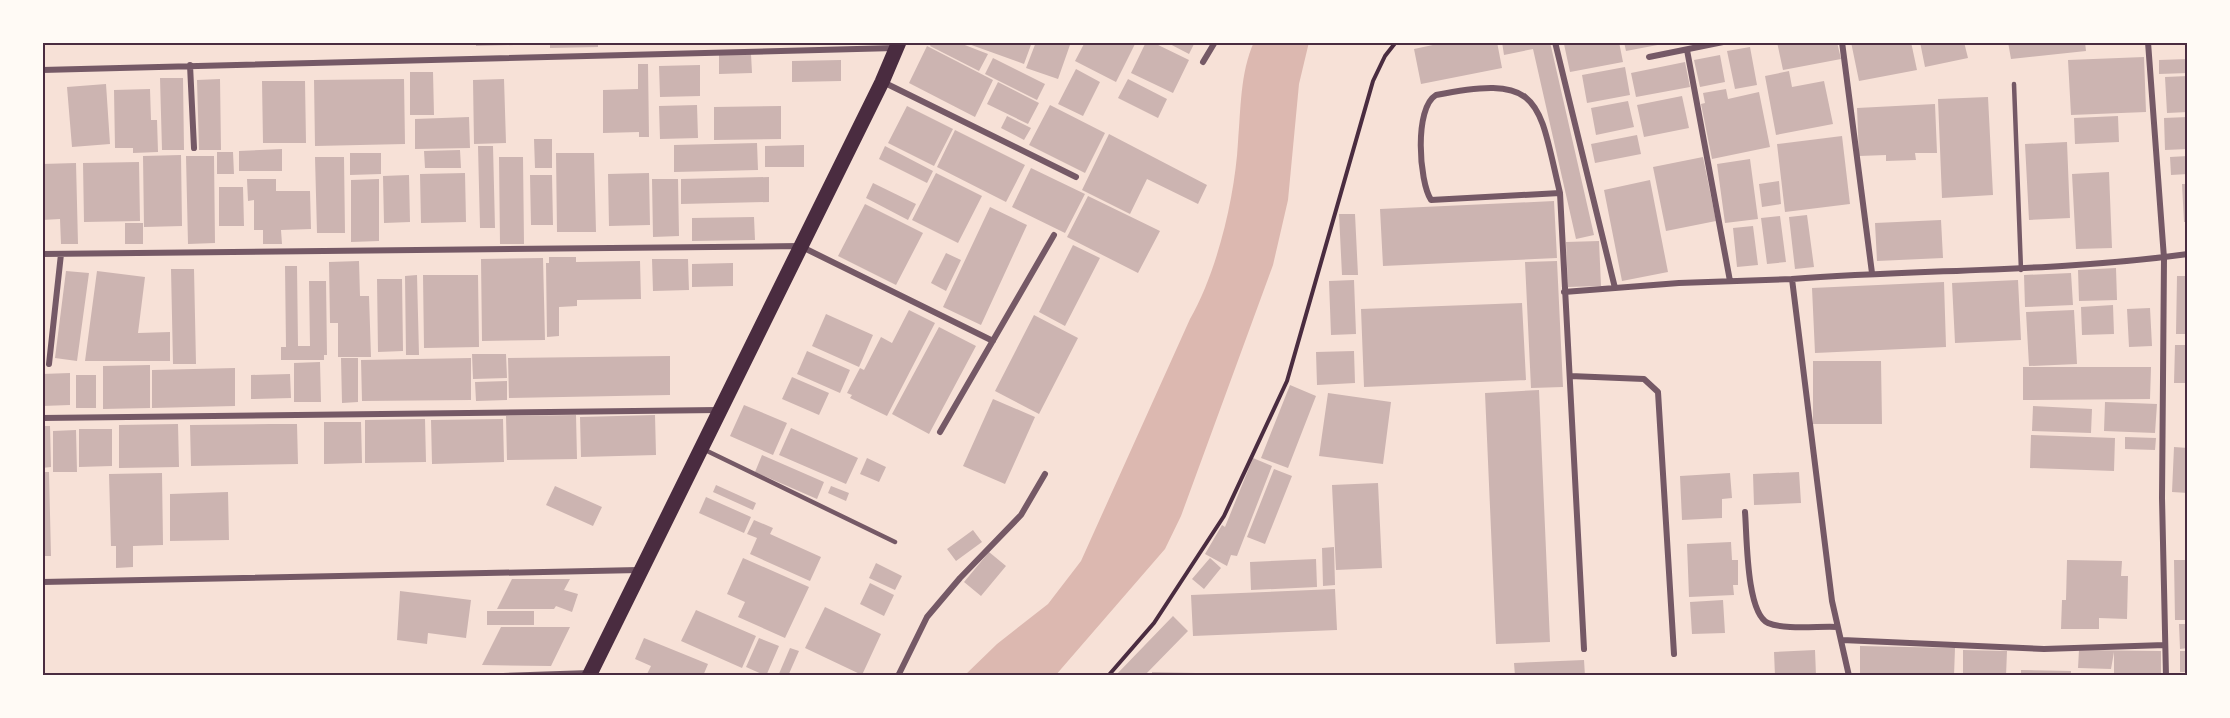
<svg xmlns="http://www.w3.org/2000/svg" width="2230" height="718" viewBox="0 0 2230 718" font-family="Rubik,sans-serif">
  <rect width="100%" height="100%" fill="#f7e1d7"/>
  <path fill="#dcb8b0" d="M1254,42H1309L1299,84L1288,200L1273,265L1181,516L1165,549L1055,676H964L997,644L1048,604L1081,561L1190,319C1217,272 1235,197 1238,142C1241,109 1240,73 1254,42Z"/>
  <path fill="#ccb4b1" d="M476,42H514V45L476,46Z
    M550,42H598V47L550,48Z
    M932,42H957L988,54L979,71L930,46Z
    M963,42H1032L1024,64Z
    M1036,42H1071L1058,79L1026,68Z
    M1085,42H1136L1116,82L1075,61Z
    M1146,42H1152L1189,60L1173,93L1131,73Z
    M1166,42H1195L1189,54Z
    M1447,42H1497L1502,68L1421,84L1414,49Z
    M1502,42H1550L1594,235L1576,239L1533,49L1504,55Z
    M1575,42H1619L1623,62L1570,72L1564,44Z
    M1624,42H1667L1668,43L1626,51Z
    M1777,42H1837L1841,59L1783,70Z
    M1851,42H1911L1917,70L1859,81Z
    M1920,42H1964L1968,58L1925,67Z
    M2008,42H2085L2086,51L2011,59Z
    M927,46L993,80L975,117L909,83Z
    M1750,47L1757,85L1735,89L1727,51Z
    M751,54L752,73L719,74V55Z
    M1720,55L1725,82L1700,87L1694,60Z
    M2144,57L2146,112L2071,115L2068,60Z
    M993,58L1045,84L1037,100L985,74Z
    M2188,59V73L2159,74V60Z
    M841,60V81L792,82V61Z
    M1685,62L1690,87L1636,97L1631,73Z
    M638,64H648L649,137H639V132L603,133V90L638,89Z
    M700,65V96L660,97L659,66Z
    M1625,67L1630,95L1587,103L1582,75Z
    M1076,69L1100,82L1083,116L1058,104Z
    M1789,71L1792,87L1824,81L1833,124L1776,135L1765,76Z
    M410,72H433L434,115H410Z
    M2188,76V112L2167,113L2165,77Z
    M160,78H183L184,150H162Z
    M220,79L221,150H199L197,80Z
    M404,79L405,144L315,146L314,80Z
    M504,79L506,143L474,144L473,80Z
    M1128,79L1167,99L1158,118L1118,98Z
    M262,81H305L306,143H263Z
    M998,82L1039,103L1028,124L987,104Z
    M106,84L110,144L72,147L67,87Z
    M150,89L151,120H157L158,152L133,153V148H115L114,90Z
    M1726,89L1728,99L1759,92L1770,147L1712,159L1701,104L1705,103L1703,93Z
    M1682,96L1689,128L1644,137L1637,105Z
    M1988,97L1993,195L1942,198L1938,99Z
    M1628,101L1634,127L1596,135L1591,108Z
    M1935,104L1937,153H1915L1916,160L1886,161V155L1859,156L1857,108Z
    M697,105L698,138L660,139L659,106Z
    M1050,105L1105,133L1085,173L1029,145Z
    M781,106V139L714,140V107Z
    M907,106L953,129L934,166L888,143Z
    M1007,116L1031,128L1024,140L1001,128Z
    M2118,116L2119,142L2075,144L2074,118Z
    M469,117L470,148L415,149V119Z
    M2188,117V149L2165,150L2164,118Z
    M955,130L1025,165L1006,202L937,167Z
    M1109,134L1207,185L1198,204L1147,179L1130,214L1082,190Z
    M1637,135L1641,154L1595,163L1591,144Z
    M1842,136L1850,204L1785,212L1777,144Z
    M534,139H552V168H535Z
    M2067,142L2070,218L2029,220L2025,144Z
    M757,143L758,170L674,172V145Z
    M804,145V167H765V146Z
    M478,146H493L495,228H480Z
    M885,146L933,171L927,183L879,159Z
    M282,149V171H239V151Z
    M460,150L461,168H425L424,151Z
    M217,152H233L234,174H217Z
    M350,153H381V174L350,175Z
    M556,153H594L596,232H557Z
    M181,155L182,226L144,227L143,156Z
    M186,156H214L215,243L188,244Z
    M2188,156V174L2171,175L2170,157Z
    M315,157H344L345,233H317Z
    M499,157H523L524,244H500Z
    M1703,157L1716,221L1666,231L1653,167Z
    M1750,159L1758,219L1725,223L1717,164Z
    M139,162L140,221L84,222L83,163Z
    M76,163L78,244H61L60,219L42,220V164Z
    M1031,168L1085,194L1065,233L1012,207Z
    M2109,172L2112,248L2076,249L2072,174Z
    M465,173L466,222L421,223L420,174Z
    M649,173L650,225L609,226L608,174Z
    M936,173L982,196L958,243L912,220Z
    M409,175L410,222L384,223L383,176Z
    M530,175H552L553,225H531Z
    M769,177V202L681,204V179Z
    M247,179H276V191H310L311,229L281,230L282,244H263V230H254V200L248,201Z
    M379,179V241L351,242V180Z
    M652,179H678L679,236L653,237Z
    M1650,180L1668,272L1622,281L1604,190Z
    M1779,181L1781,204L1762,207L1759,184Z
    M873,183L916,204L908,220L866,198Z
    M2182,184H2188V222H2184Z
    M219,187H243L244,226H219Z
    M1088,196L1160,231L1138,273L1067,237Z
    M1554,201L1557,258L1383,266L1380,209Z
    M865,204L923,233L896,285L838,256Z
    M990,207L1027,225L981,325L943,307Z
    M1339,214H1355L1358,275H1342Z
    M1807,215L1814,267L1795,269L1789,217Z
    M1780,216L1786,262L1767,264L1761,218Z
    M754,217L755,240L692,241V218Z
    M1941,220L1943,258L1877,261L1875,223Z
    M125,223H143V244H125Z
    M1753,226L1758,265L1737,267L1733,228Z
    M1599,241L1601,286L1568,287L1566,242Z
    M1073,245L1100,258L1065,326L1039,312Z
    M946,253L961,260L946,291L931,283Z
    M549,257H576V262L640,261L641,299L577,300V306L559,307V336L547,337L546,263H549Z
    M543,258L545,340L482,341L481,259Z
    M652,259H688L689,290L653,291Z
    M359,261L360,296H369L371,357H338V323H330L329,262Z
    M1557,261L1563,387L1531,388L1525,262Z
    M733,263V286L692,287V264Z
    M285,266H297L298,346H310L309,281H326L327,355H324V360H281V347H286Z
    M2116,268L2117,300L2079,301L2078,270Z
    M171,269H194L196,364H173Z
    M66,271L89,273L77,361L55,358Z
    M97,271L145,277L138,333L170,332V361H85Z
    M2071,273L2073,305L2025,307L2024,275Z
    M417,275L419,355H406L405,276Z
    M423,275H478L479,347L424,348Z
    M2177,276H2188V334H2176Z
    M377,279H402L403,351L378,352Z
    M1354,280L1356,334L1331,335L1329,281Z
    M2018,280L2021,340L1955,343L1952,283Z
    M1944,282L1946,347L1815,353L1812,288Z
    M1522,303L1526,380L1364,387L1361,309Z
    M2113,305L2114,334L2082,335L2081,307Z
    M2150,308L2152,346L2129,347L2127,309Z
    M909,310L935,323L887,416L850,398L852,395L847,393L860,368L864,370L881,337L892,343Z
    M2074,310L2077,364L2029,366L2026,312Z
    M826,314L873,335L859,367L812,346Z
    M1034,315L1078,338L1039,414L995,391Z
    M939,327L976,346L929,434L892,414Z
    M2175,345H2188V383H2174Z
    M807,351L850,370L840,393L797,374Z
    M1354,351L1355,383L1317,385L1316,352Z
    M472,354H506L507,378L473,379Z
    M670,356V395L509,398L508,358Z
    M341,358H358V402L342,403Z
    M471,358V400L362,401L361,360Z
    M1813,361H1881L1882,424H1813Z
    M320,362L321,402H294V363Z
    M150,365V408L103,409V366Z
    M2023,367H2151L2150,399L2023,400Z
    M235,368V406L152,408V370Z
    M70,373V405L42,406V374Z
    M290,374L291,398L251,399V375Z
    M76,375H96V408H76Z
    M792,377L829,393L819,415L782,399Z
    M507,381V400L476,401L475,382Z
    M1290,385L1316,396L1288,468L1261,458Z
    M1539,390L1550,642L1496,644L1485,393Z
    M1328,393L1391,402L1383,464L1319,456Z
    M993,399L1035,417L1005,484L963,466Z
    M2105,402L2157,404L2155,433L2104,431Z
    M744,405L787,423L773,455L730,436Z
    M2033,406L2092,409L2091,433L2032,431Z
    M576,415L577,459L507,460L506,416Z
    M655,415L656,455L581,457L580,417Z
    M425,419L426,462L365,463V420Z
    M503,419L504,462L432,464L431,420Z
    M324,422H361L362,463L324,464Z
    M178,424L179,467L119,468V425Z
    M270,424H297L298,464L191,466L190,425Z
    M42,426H50L51,467L42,468Z
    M791,428L858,458L846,484L779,455Z
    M79,429H112V466L79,467Z
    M76,430L77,472H53V431Z
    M2031,435L2115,438L2114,471L2030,468Z
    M2125,437L2156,438L2155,450L2125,449Z
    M2174,447L2188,448V493L2172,492Z
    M762,455L824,482L817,499L755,472Z
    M867,458L886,467L879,482L860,474Z
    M1253,458L1272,466L1237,556L1231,555L1227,566L1205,554L1222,525L1225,527Z
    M1274,469L1292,476L1265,544L1247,537Z
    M42,472H49L51,556H42Z
    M1799,472L1801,503L1754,505L1753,474Z
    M162,473L163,545L133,546V567L116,568V546H111L109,474Z
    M1730,473L1732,498L1722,499V518L1682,520L1680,476Z
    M1378,483L1382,568L1336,570L1332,485Z
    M716,485L756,503L753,510L713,492Z
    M555,486L602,507L593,526L546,505Z
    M831,486L849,493L846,501L828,493Z
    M228,492L229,540L170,541V494Z
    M706,497L751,517L744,533L699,513Z
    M754,520L773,528L770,534L821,557L810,581L750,554L757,538L747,534Z
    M973,530L982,542L956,561L947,549Z
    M1731,542L1732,560H1738V585H1733L1734,595L1689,597L1687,544Z
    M1334,547L1335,585L1323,586L1322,548Z
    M989,552L1006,566L981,596L964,582Z
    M743,558L809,587L785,638L738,617L745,602L727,594Z
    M1210,558L1221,568L1204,589L1192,579Z
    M1316,559L1317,587L1251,590L1250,562Z
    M2067,560L2122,561L2121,576H2128L2127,619L2099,618V629H2061L2062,600H2066Z
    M2174,560H2188V620H2175Z
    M876,563L902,576L895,590L869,578Z
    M512,579H570L564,590L578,594L572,612L556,606L554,609H497Z
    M870,583L894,595L884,616L860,604Z
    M1335,589L1337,630L1193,636L1191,595Z
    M400,591L471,600L466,638L428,633L427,644L397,640Z
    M1723,600L1725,633L1692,634L1690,602Z
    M825,607L881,634L862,675L805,648Z
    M696,610L756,636L742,668L681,641Z
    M487,611H534V625H487Z
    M1173,616L1188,631L1144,676H1115Z
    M2179,624H2188V648L2180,649Z
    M501,627H570L551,666L482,665Z
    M644,638L708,664L703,676H646L651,666L635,659Z
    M759,638L779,646L766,676L746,667Z
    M1860,646L1955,648L1954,676H1860Z
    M790,648L799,651L788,676H778Z
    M1815,650L1816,676H1775L1774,652Z
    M1963,650L2007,651L2006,676H1963Z
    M2079,650L2161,651V676H2114V652L2111,669L2078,668Z
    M2180,651H2188V672H2180Z
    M1584,660L1585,676H1515L1514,663Z
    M2021,670L2071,671V676H2021Z
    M1152,672L1196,673V676H1152Z"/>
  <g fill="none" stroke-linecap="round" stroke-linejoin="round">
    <path stroke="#4a2c40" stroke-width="4" d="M1108,676L1154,623L1224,516L1287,381L1373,81L1385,56L1396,42"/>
    <path stroke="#755966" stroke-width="4.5" d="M2014,84L2021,270
      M703,449L895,542"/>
    <path stroke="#755966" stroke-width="6" d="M1555,42L1615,288
      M1842,42L1872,273
      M2148,42L2164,258L2162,498L2166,676
      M1687,50L1730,281
      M1649,57L1723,42
      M1203,62L1215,42
      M190,65L194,148
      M42,70L895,48
      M883,82L1076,177
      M1560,193L1431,200C1419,181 1414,108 1436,95C1543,73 1538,101 1560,193L1584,649
      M42,254L800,246L993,341
      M1564,292L1679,283L1792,279
      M49,364L61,254
      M1570,376L1644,379L1658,392L1674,654
      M42,418L718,410
      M940,432L1054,235
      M1745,512C1747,535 1746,613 1768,623C1784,630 1819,626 1837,627
      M42,582L639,570
      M1842,640L2044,649L2165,645
      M503,676L590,673
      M898,676L927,617L960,578L1021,515L1045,474
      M1849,676L1832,601L1792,279C1924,269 2056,272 2188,254"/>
    <path stroke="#4a2c40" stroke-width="15" d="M589,676L882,82L899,42"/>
  </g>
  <rect width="2230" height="718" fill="none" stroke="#fffaf5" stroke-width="87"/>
  <rect x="44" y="44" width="2142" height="630" fill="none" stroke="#4a2c40" stroke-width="2"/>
</svg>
